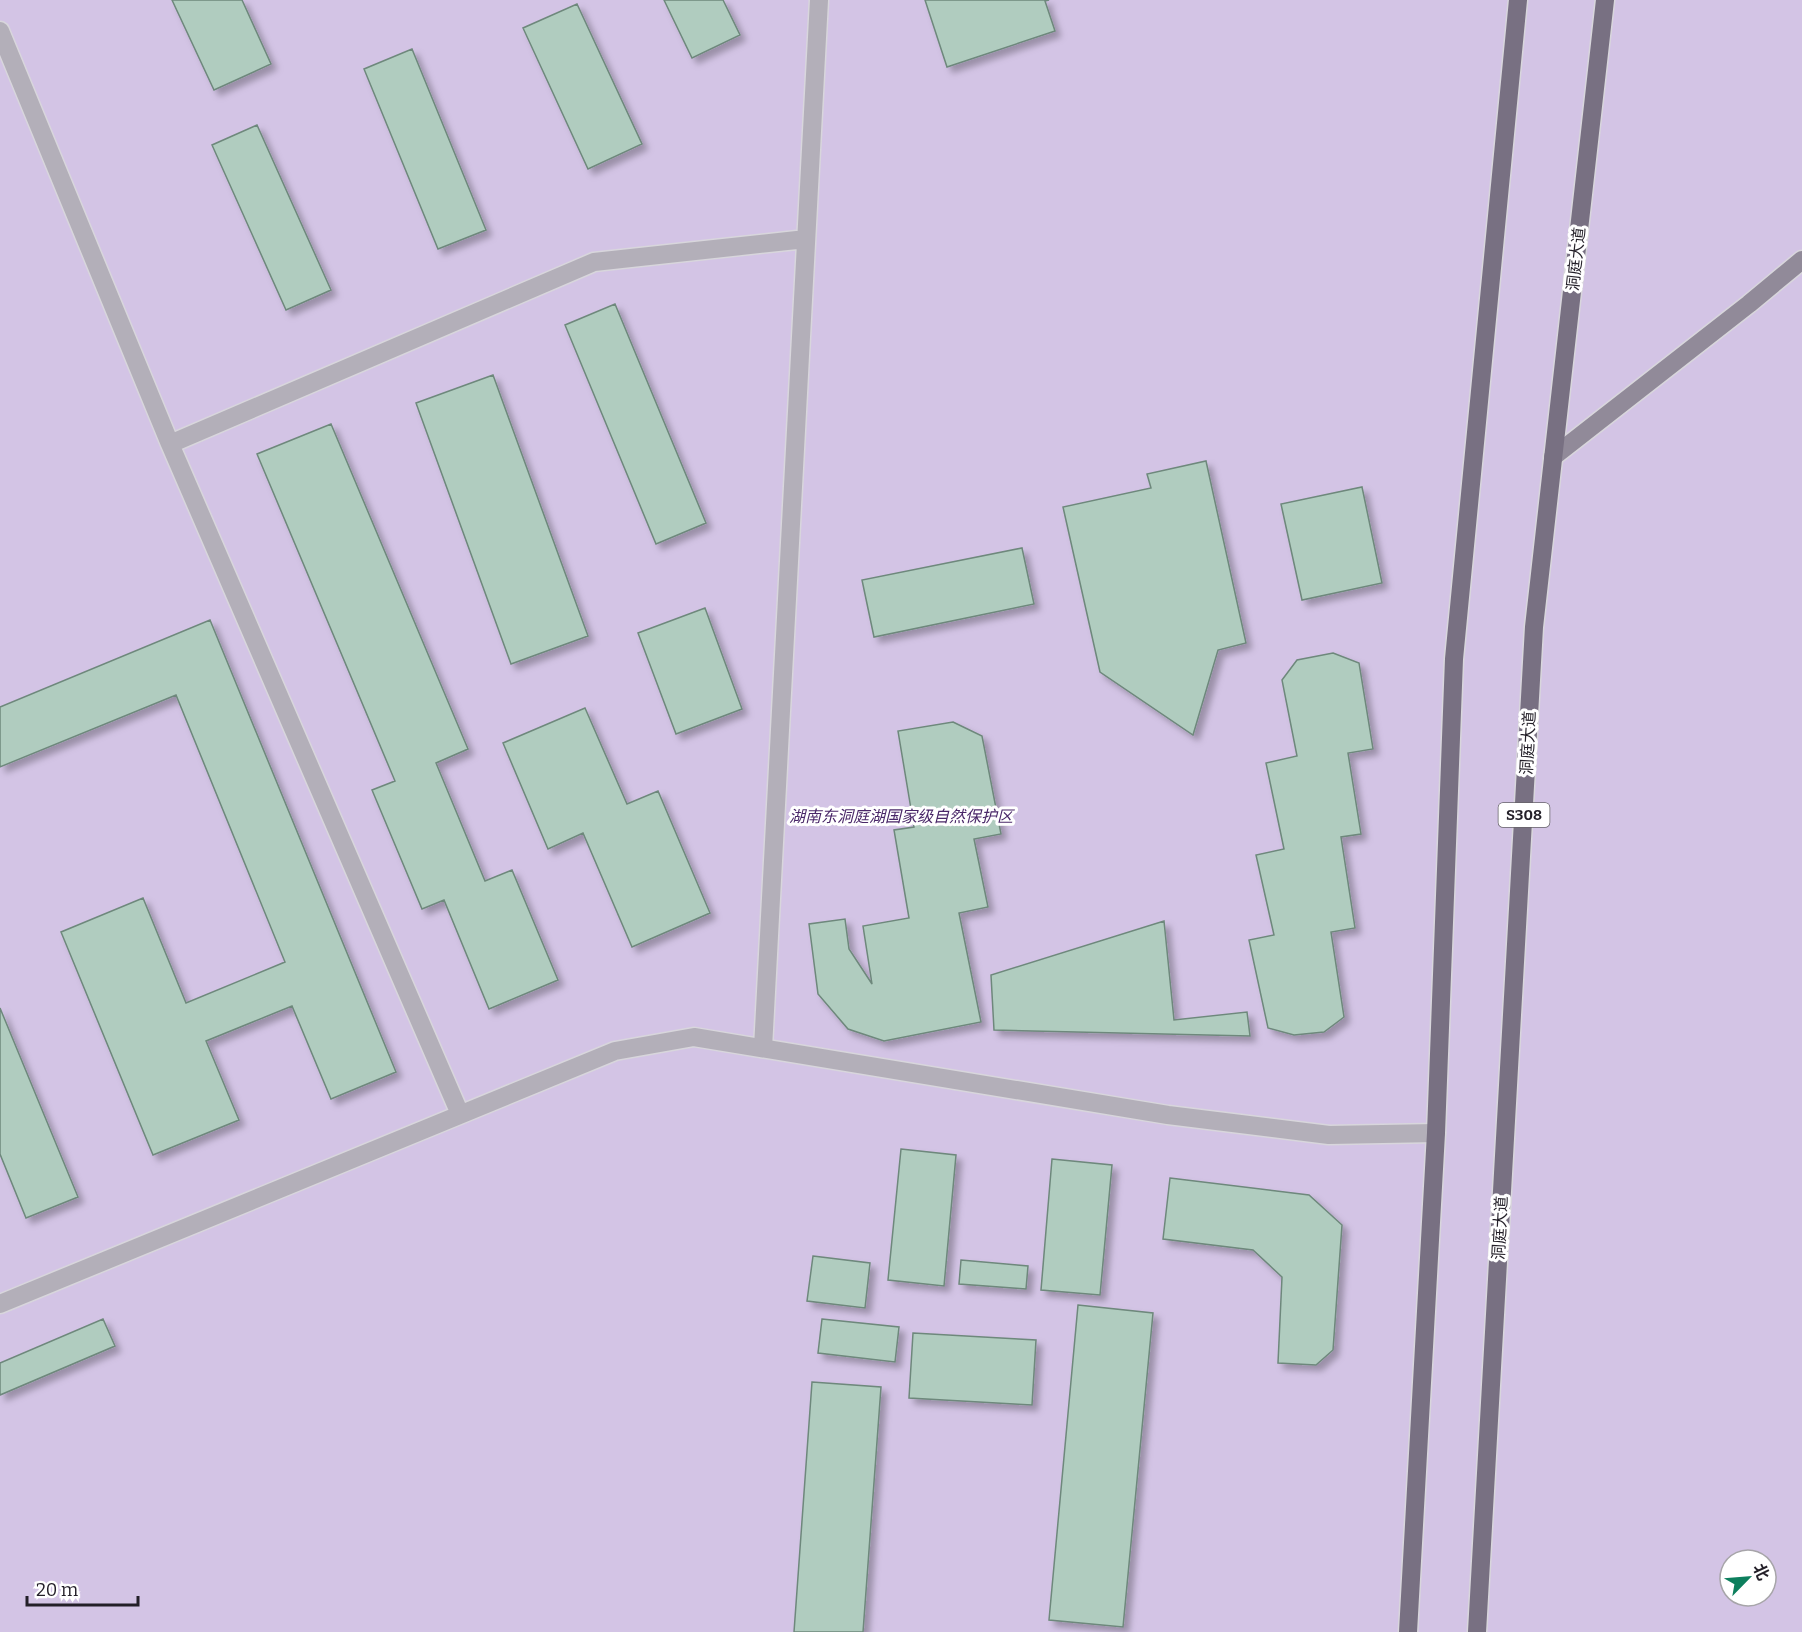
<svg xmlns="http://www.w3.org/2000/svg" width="1802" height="1632" viewBox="0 0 1802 1632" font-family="Bitter,'Noto Sans SC',serif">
  <defs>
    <filter id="shadow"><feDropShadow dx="5.5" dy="5.5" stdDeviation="3" flood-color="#0004"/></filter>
  </defs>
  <rect width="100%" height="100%" fill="#fbf9fe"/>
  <path fill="#d3c4e5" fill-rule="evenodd" d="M0,0H1802V1632H0ZM1730,1560H1766V1596H1730Z"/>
  <path fill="#b0ccbf" stroke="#6e887c" stroke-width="1.5" filter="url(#shadow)" d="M172,0H242L271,64L214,90Z
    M664,0H723L740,35L692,58Z
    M925,0H1049L1045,1L1055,31L947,67Z
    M577,4L642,144L588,169L523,28Z
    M412,49L486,230L438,249L364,69Z
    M257,125L331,290L286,310L212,145Z
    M615,304L706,523L656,544L565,325Z
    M493,375L588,636L511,664L416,403Z
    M331,424L468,749L436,763L485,881L512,870L558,980L489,1009L444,900L422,909L372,790L395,781L257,454Z
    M1206,461L1246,643L1218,650L1193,735L1100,672L1063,507L1151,488L1147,474Z
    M1362,487L1382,583L1302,600L1281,504Z
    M1022,548L1034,604L874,637L862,580Z
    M705,608L742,709L676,734L638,633Z
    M210,620L396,1072L331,1099L292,1006L206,1041L239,1120L153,1155L61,932L143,898L186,1003L285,962L176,695L0,767V707Z
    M1333,653L1359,663L1373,749L1348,753L1361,834L1341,837L1355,928L1331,932L1344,1017L1324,1032L1294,1035L1268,1028L1249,940L1274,935L1256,855L1284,849L1266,763L1297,756L1282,680L1297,660Z
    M585,708L627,804L658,791L710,913L632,947L583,833L548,849L503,743Z
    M953,722L982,736L1001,834L974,839L988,907L959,913L981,1022L884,1041L848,1029L818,994L809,924L845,919L849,949L872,984L863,926L909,918L894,830L914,827L898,731Z
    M1164,921L1174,1020L1247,1012L1250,1036L994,1030L991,975Z
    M0,1008L78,1197L26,1218L0,1154Z
    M901,1149L956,1155L944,1286L888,1280Z
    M1052,1159L1112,1165L1100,1295L1041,1290Z
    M1170,1178L1309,1195L1342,1225L1333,1350L1316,1365L1278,1363L1282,1277L1253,1250L1163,1239Z
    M813,1256L870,1263L865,1308L807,1301Z
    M961,1260L1028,1266L1026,1289L959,1284Z
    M1078,1305L1153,1313L1123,1627L1049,1620Z
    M103,1319L115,1346L0,1395V1363Z
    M822,1319L899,1327L895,1362L818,1353Z
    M913,1333L1036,1340L1032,1405L909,1398Z
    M812,1382L881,1387L863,1632H794Z"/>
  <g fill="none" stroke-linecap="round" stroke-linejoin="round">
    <defs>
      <path id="street" d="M0,31L170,444
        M763,1048L819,0
        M460,1114L170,444L594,262L806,239
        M0,1304L615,1051L694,1037L1168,1115L1329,1135L1436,1133"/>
      <path id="secondary" d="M1553,457L1749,304L1802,260"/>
      <path id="primary" d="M1408,1632L1436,1133L1454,659L1518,0
        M1477,1632L1534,627L1605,0"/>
    </defs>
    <use href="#street" stroke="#d8d6dc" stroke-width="21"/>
    <use href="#secondary" stroke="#d8d6dc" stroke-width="21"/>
    <use href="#primary" stroke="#d8d6dc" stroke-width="21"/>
    <use href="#street" stroke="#b3afb9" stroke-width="18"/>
    <use href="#secondary" stroke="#918a99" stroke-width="18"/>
    <use href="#primary" stroke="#787082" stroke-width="18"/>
  </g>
  <g text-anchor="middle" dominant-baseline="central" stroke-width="6" stroke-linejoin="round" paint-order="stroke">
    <rect fill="#fff" stroke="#656268" stroke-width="1.5" x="1498.5" y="803" width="51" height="24" rx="4.5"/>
    <g font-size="15" font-weight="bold" fill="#231f28">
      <text x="1524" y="815">S308</text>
    </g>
    <g font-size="16" fill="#231f28" stroke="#fff">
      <text transform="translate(1576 259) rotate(-84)">洞庭大道</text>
      <text transform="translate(1528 743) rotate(-87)">洞庭大道</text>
      <text transform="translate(1500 1228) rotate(-87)">洞庭大道</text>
    </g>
    <g font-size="16" font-style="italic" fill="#492768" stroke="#fff">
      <text x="901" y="816">湖南东洞庭湖国家级自然保护区</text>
    </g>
  </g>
  <g transform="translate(1748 1578) rotate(65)"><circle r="28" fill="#ffffff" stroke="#a7a5a9" stroke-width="1.5"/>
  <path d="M0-4.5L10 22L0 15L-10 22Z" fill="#0d7f5d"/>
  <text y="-9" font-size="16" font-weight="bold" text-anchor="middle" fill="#231f28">北</text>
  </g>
  <path d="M27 1596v9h111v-9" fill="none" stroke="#231f28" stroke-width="3"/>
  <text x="36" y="1596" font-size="18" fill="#231f28" stroke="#ffffff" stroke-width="4.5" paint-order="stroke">20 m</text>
</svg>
